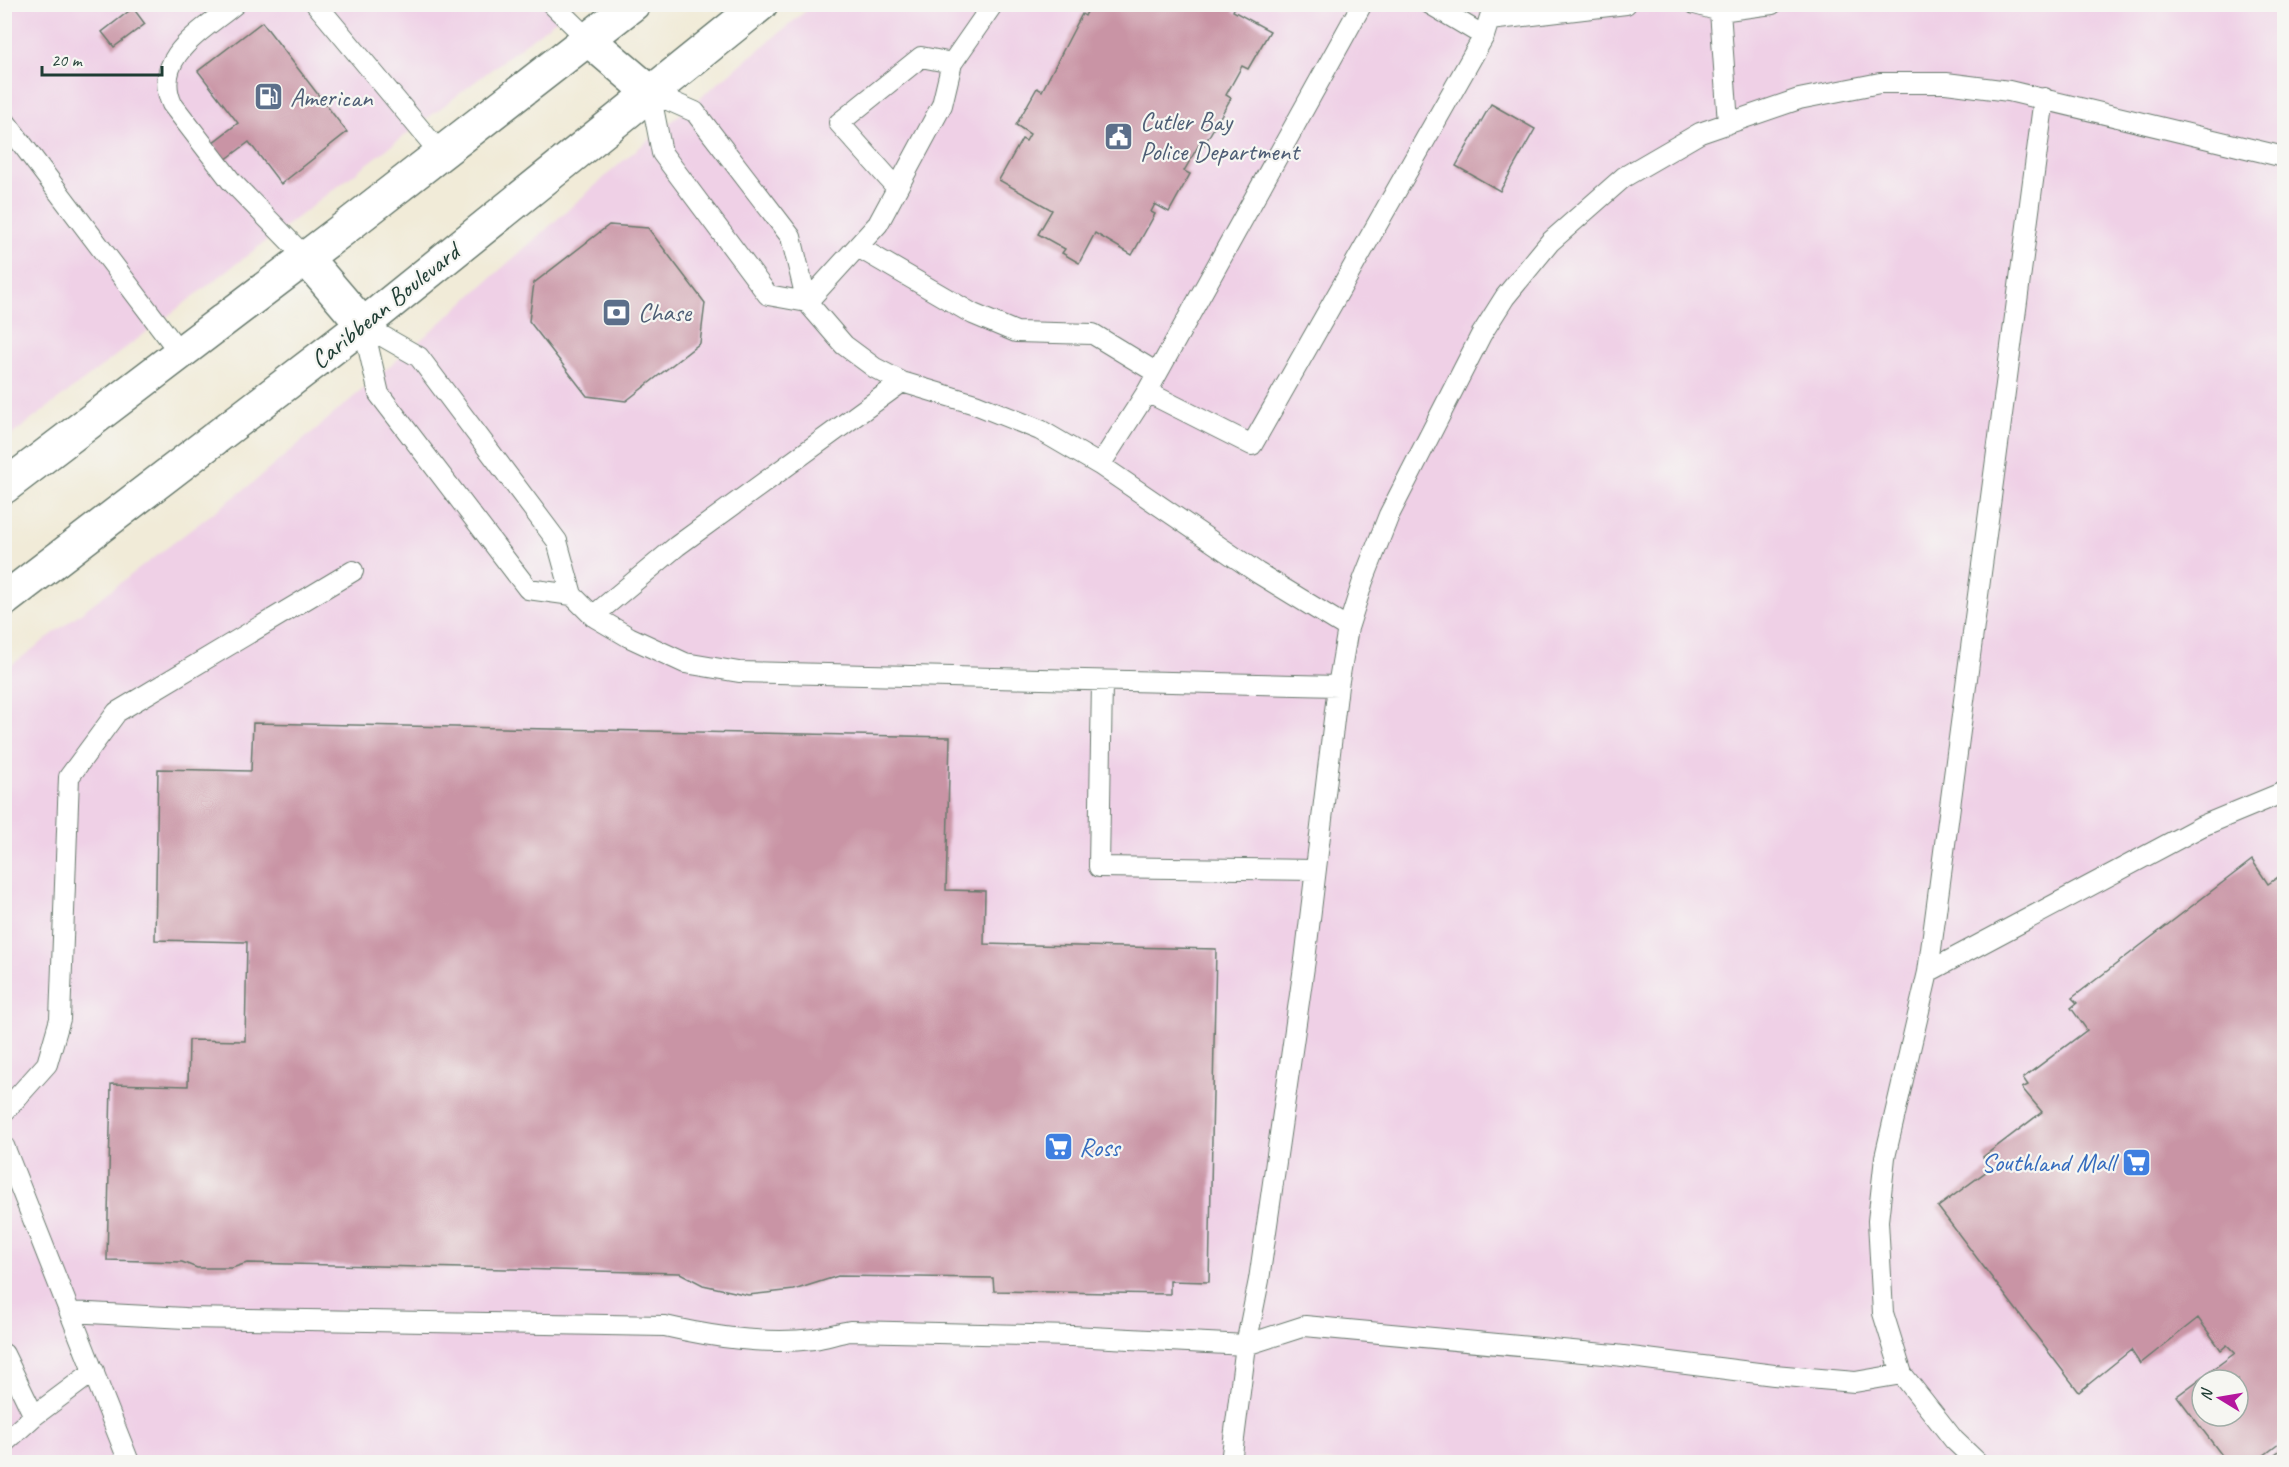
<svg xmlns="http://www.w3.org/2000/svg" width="2289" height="1467" viewBox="0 0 2289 1467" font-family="Caveat,sans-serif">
  <rect width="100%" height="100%" fill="#f6f6f2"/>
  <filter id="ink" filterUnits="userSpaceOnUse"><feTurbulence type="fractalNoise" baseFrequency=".0167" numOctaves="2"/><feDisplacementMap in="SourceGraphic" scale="12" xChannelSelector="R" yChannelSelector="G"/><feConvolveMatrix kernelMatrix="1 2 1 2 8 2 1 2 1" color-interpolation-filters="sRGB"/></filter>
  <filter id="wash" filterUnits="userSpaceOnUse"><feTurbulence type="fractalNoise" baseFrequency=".008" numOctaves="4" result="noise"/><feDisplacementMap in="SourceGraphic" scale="24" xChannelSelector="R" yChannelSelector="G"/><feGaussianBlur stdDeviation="1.35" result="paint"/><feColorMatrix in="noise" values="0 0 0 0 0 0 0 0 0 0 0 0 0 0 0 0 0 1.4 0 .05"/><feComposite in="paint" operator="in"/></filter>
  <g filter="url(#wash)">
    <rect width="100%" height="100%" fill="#f1ebd8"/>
    <path fill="#efd0e6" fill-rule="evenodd" d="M5,5H576L5,440Z
      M813,5H2284V1462H5V670L254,482L431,331L623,161ZM2202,1380H2238V1416H2202Z"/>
    <g id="blocks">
      <path fill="#c994a5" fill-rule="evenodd" d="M1091,4H1236L1233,11L1270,31L1248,69L1242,66L1226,95L1231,98L1204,145L1200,143L1184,171L1190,174L1169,212L1155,204L1151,212L1155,214L1132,255L1095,233L1079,263L1062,253L1065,249L1038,234L1052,210L999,180L1022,139L1026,141L1030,134L1016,125L1037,88L1042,91L1082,14L1085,16Z
        M133,8L145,24L114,47L102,32Z
        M262,22L347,132L281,184L249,142L225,160L212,143L238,123L198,71Z
        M1491,104L1535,129L1500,191L1456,166Z
        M609,225L648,228L705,303L700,343L626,401L587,396L529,321L534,283Z
        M253,723L950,737L946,890L985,891L984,944L1216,949L1209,1282L1170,1281V1294L994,1291L993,1278L838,1276L794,1290L748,1295L703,1285L680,1273L247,1263L232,1268H197L182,1262L107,1260L111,1084L188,1086L189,1040L245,1041L247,942L155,940L158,769L251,771Z
        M2252,860L2268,884L2284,873V1440L2255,1462H2227L2177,1396L2235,1353L2227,1345L2221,1350L2198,1318L2140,1364L2131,1350L2079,1392L1938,1207L1991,1168L1983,1157L2042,1112L2022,1088L2028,1085L2023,1078L2087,1030L2071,1008L2077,1003L2072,998ZM2202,1380H2238V1416H2202Z
        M2284,1447V1462H2265Z"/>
    </g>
  </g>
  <g filter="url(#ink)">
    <use href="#blocks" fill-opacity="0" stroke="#687a6d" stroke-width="1.5"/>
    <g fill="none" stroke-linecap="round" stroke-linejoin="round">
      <defs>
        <path id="service" d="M235,4C204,30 151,57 172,104L231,181L305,257
          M316,4L441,154
          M552,4L589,40
          M1430,4L1484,36
          M1695,4L1720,11L1772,4
          M1720,11L1728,123
          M1490,20L1626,4
          M650,92L695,112L791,237L807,302L844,345L875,368L902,382L975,404L1040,430L1100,465L1258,573L1348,628
          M650,92L662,153L768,295L807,302
          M4,120L180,353
          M897,188L839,123L921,57L952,63
          M858,247L973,314L1016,332L1093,334L1157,373
          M807,302L878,224L942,105L952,63L993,4
          M363,325L419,357L557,541L572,595L593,616L629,637L685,663L739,672L1338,686
          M363,325L379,394L528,589L572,595
          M1147,392L1252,445L1484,36L1494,4
          M1100,465L1147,392L1362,4
          M593,616L677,546L902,382
          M1102,681L1099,867L1315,870
          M1928,972L2202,826L2284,792
          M4,1112L47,1064L60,1019L69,777L117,712L353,571
          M4,1146L129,1462
          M70,1312L185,1318L665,1326C713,1337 764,1345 814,1339C826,1337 838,1333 850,1331L1072,1336L1246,1345L1305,1326L1615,1355L1774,1375L1855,1382L1902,1374
          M4,1354L34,1416
          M4,1443L34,1416L94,1371
          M1231,1462L1246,1345L1259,1280L1305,960L1338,686L1348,628L1363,581L1389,515L1481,335L1505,297L1550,242L1624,177L1700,133L1799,99L1880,83H1946L2009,91L2284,157
          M1977,1462L1954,1440L1902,1374L1883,1313L1878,1221L1885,1157L1928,972L2044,98"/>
        <path id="primary" d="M589,40L650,92
          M305,257L363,325
          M4,487L350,224L633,4
          M4,600L363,325L761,4"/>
      </defs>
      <use href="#service" stroke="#687a6d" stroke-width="22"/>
      <use href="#primary" stroke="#687a6d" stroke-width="36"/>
      <use href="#service" stroke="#fff" stroke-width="20"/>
      <use href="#primary" stroke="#fff" stroke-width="33"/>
    </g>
  </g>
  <defs>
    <symbol id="fuel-square" viewBox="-11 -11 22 22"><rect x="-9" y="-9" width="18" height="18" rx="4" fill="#5c6f8a" stroke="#f6f6f2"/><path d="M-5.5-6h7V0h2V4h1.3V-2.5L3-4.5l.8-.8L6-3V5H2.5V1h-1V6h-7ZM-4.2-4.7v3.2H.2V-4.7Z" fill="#fff"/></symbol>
    <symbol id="civic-square" viewBox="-11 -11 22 22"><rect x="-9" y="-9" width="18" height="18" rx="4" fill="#5c6f8a" stroke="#f6f6f2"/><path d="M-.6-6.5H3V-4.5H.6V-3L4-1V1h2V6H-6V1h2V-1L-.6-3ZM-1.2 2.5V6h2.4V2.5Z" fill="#fff"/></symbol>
    <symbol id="bank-square" viewBox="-11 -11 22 22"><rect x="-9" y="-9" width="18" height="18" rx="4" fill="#5c6f8a" stroke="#f6f6f2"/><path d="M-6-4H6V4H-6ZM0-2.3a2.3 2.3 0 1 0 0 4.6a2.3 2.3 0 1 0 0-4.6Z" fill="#fff"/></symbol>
    <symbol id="supermarket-square" viewBox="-11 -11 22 22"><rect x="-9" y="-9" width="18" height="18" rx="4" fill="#3f7fe0" stroke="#f6f6f2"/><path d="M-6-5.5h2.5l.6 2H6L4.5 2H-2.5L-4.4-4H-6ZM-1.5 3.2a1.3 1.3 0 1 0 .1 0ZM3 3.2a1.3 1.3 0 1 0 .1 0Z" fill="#fff"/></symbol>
  </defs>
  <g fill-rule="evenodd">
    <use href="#fuel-square" x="252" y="80" width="33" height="33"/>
    <use href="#civic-square" x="1102" y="120" width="33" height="33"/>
    <use href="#bank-square" x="600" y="296" width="33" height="33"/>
    <use href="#supermarket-square" x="1042" y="1130" width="33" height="33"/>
    <use href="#supermarket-square" x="2120" y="1146" width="33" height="33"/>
  </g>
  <g text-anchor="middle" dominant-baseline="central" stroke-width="4.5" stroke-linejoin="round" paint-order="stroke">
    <g font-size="26" fill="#4e5e75" stroke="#f6f6f2" text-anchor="start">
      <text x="290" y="97">American</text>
      <text x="1140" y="121">Cutler Bay<tspan x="1140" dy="30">Police Department</tspan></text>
      <text x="638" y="312">Chase</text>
    </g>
    <g font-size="26" fill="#1f3d34" stroke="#f6f6f2">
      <text transform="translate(385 306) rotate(-39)">Caribbean Boulevard</text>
    </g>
    <g font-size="26" fill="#366cbe" stroke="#f6f6f2" text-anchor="start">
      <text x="1079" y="1147">Ross</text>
      <text x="2115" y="1162" text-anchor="end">Southland Mall</text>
    </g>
  </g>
  <rect width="2289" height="1467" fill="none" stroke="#f6f6f2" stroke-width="24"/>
  <g transform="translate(2220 1398) rotate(281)"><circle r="28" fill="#f6f6f2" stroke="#a0aca6" stroke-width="1.5"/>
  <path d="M0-4.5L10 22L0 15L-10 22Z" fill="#b5179e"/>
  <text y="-9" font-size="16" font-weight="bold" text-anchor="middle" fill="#1f3d34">N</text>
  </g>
  <path d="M42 66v9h120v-9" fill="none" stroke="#1f3d34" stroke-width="3"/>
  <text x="51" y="66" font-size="18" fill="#1f3d34" stroke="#f6f6f2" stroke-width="4.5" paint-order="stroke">20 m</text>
</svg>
